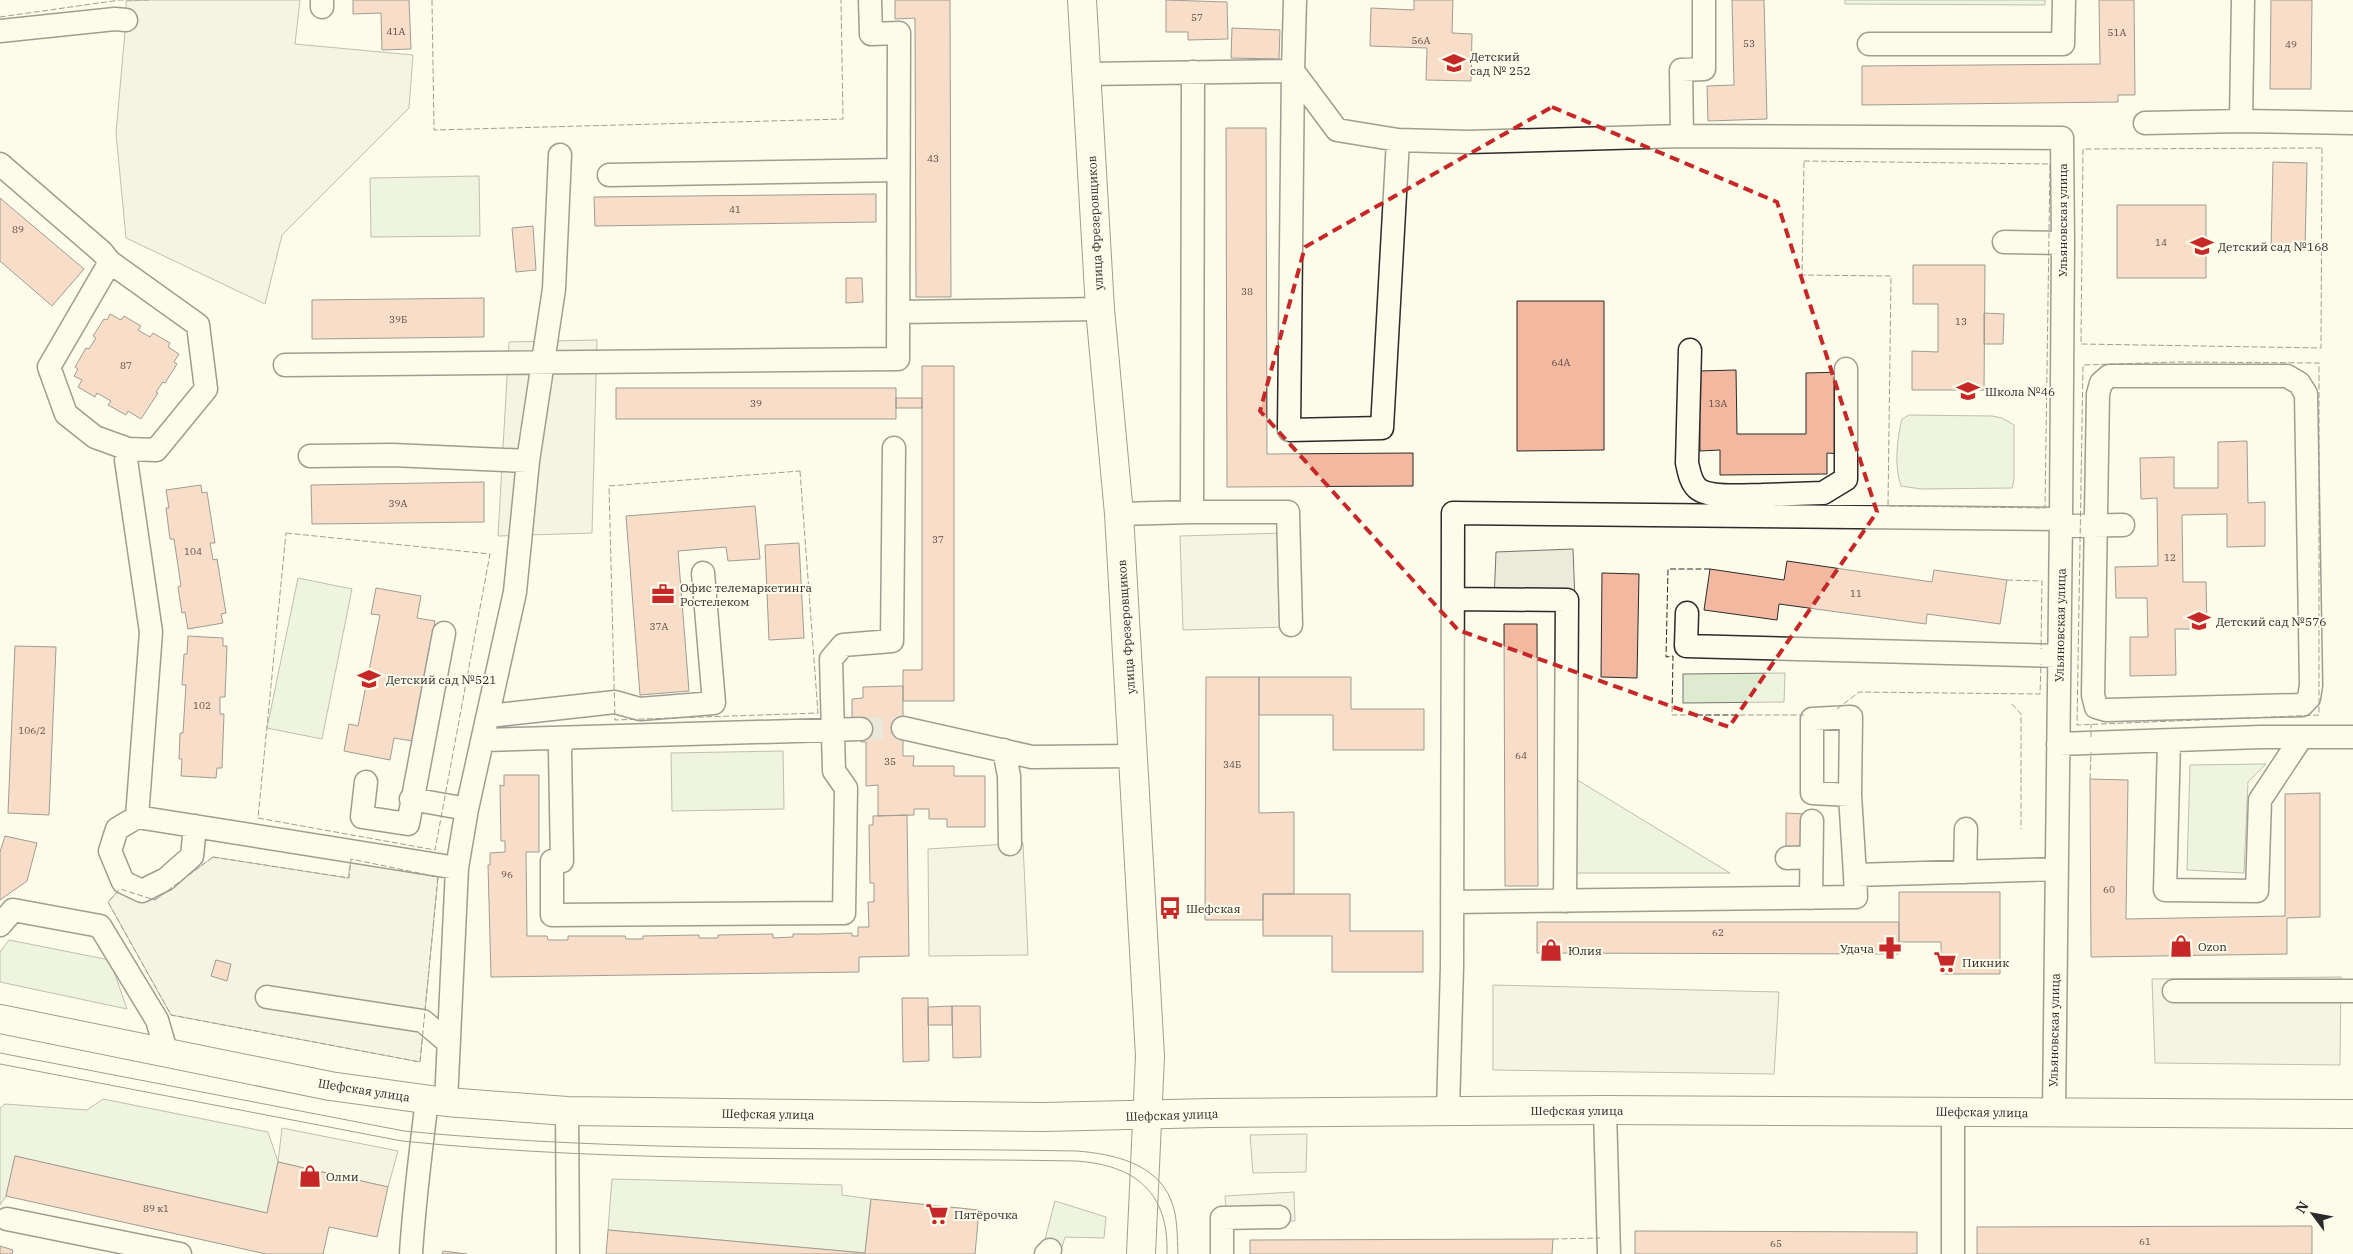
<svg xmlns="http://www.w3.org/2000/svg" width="2353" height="1254" viewBox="0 0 2353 1254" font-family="'IBM Plex Serif',serif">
  <rect width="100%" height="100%" fill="#fdfbea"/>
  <path fill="#deebd1" stroke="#74746e" d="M1845,0H2045V5L1845,4Z
    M479,176L480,236L371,237L370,178Z
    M1909,415L1992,416L2002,418L2014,425V480L2012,488L1921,489L1901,486C1894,467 1897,438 1902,419Z
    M298,578L352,589L322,739L267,728Z
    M1785,673L1784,702L1683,703V674Z
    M783,751L784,809L672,811L671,753Z
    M2266,764L2248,782L2244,873L2187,870L2190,765Z
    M1574,778L1730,873H1572Z
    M9,940L110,960L127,1009L0,982V952Z
    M103,1099L268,1132L278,1162L267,1213L15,1156L6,1196L0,1205V1108L5,1104L87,1110Z
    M612,1179L842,1185V1195L871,1199L865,1253L608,1230Z
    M1055,1201L1106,1217L1104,1238L1065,1237L1060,1254L1042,1251Z"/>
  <path fill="#eceadb" stroke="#74746e" d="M149,0H300L295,44L413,55L409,108L282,235L265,304L126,238L116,133L126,20V1Z
    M597,340L592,533L498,536L509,342Z
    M1284,533L1287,627L1183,630L1180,536Z
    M1573,549L1575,601L1494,600L1496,552Z
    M1023,843L1028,955L929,956L928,849Z
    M213,857L348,878L351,859L438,877L420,1062L171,1015L108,902L120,889L155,900Z
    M2341,977L2340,1065L2155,1063L2152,979Z
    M1493,985L1779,992L1774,1074L1493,1070Z
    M282,1128L398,1151L388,1187L278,1162Z
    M1307,1134L1306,1172L1253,1173L1250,1135Z
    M1294,1192L1295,1221L1227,1223L1225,1196Z"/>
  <path fill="#f2b8a0" stroke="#2b2b2b" d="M353,0H409L411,49L382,50L381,13L353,14Z
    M895,0H950L951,297H916L915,18L895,19Z
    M1166,0L1227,2L1228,39L1188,40V32H1166Z
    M1414,0H1453L1452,33L1472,34L1471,81L1426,80L1427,48L1370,46L1371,8L1414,10Z
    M1732,0H1764L1767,119L1708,121L1707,86L1734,85Z
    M2099,0H2134L2135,95H2118V102L1862,105V66L2100,64Z
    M2271,0H2312L2311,89H2270Z
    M1232,28L1280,30L1279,59L1231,58Z
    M1226,128H1266L1267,454L1413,453V486L1227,487Z
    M2273,162L2307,163L2305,250H2271Z
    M876,194V222L595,226L594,197Z
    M0,198L84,269L52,306L0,261Z
    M2117,205H2206V278H2117Z
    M533,226L536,270L516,272L512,228Z
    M1913,265H1985L1984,390H1912V351L1938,352V304H1913Z
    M846,278H862L863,302L846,303Z
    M484,298V337L312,339V300Z
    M1517,301H1604V450L1517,451Z
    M1984,313L2004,314L2003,344H1984Z
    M110,314L121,320L124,316L141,326L138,330L150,337L153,333L170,343L168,347L179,354L174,362L177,364L165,383L163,382L156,392L158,393L141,419L128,411L126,415L108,405L111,401L97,393L95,397L78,387L82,380L74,376L78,369L75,367L86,348L89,349L96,338L93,336L104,319L107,320Z
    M922,366H954V701H903V670H922Z
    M1736,370L1737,434H1806V373L1841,372L1842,454L1827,453V474L1720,475V450L1700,451L1699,371Z
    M616,388H896V419H616Z
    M896,398H922V408H896Z
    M2247,441L2248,503L2265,502V546L2227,547V514L2182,515L2183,582H2206L2207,629H2175L2176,675L2130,676V637H2148L2147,598H2116L2115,567L2158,566L2157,498L2141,499L2140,458L2174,457V488H2218V442Z
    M484,482V522L312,524L311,485Z
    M201,485L202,493L207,492L215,543H210L213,560L217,559L226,613L221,614L223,623L188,629L185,612L182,613L178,587L181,586L174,539H170L166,508H169L166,490Z
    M755,506L760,559L728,561L726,547L678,551L689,691L640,695L626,516Z
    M799,543L804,638L769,640L765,545Z
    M1787,561L1932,582L1934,570L2007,580L2000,624L1927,614L1926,624L1779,604L1777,620L1704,610L1710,569L1784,580Z
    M1602,573L1639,574L1637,678L1601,677Z
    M376,588L421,596L417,618L435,621L412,741L394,738L390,760L344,751L349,724L358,726L380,615L371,614Z
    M1504,624H1537L1538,886H1505Z
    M188,636L223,638V646H227L225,697H220V714H224L222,768H217L216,778L181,776L182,759H179L180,733H183L186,685H182L184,654H187Z
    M15,646L56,647L49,815L8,813Z
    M1206,677H1259V813L1294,812V894H1263V920H1205Z
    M1259,677H1351V709H1424V750H1333V715H1259Z
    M903,686V756H914L913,766H954V776H985V827H947V819H929V809H914V815L878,816V785L866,786V742H861V721H852V699L863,698V687Z
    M504,775H539V852H526L527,936H547L548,940H568V936H625L626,939H643V936L699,935V938H718V935L773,934V938L793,937V934H818L852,933V936H858V927H869L868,902H874V883H870L869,825H873V816L907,815L909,956L859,957V972L491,977L488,865H490V853L505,852V841H501L500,785L504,786Z
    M2090,779L2128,780L2126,919L2285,916V794L2320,793V917L2287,918V954L2091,957Z
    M1786,813L1805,814L1804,848H1786Z
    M5,836L37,843L27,881L0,900V852Z
    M1899,892H2000V974H1941V942H1899Z
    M1263,894H1350V931H1423V972H1332V936H1263Z
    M1537,922H1899V954L1537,953Z
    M216,960L231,964L227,981L211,976Z
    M902,998H928L929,1061L903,1062Z
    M952,1006H980L981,1057L953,1058Z
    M952,1006V1025H928V1007Z
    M15,1156L267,1213L278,1162L388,1187L377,1237L329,1227L323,1254H266L6,1196Z
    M871,1199L979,1210L975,1254H606L608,1230L865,1253Z
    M2312,1226V1254H1977V1227Z
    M1635,1231L1917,1232V1254H1635Z
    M1553,1239L1552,1254H1250V1240Z
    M0,1246L13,1250L12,1254H0Z
    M443,1251L467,1254H442Z"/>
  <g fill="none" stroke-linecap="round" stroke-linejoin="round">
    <path stroke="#d3d1c4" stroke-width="22" stroke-dasharray="22 11" stroke-linecap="butt" d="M861,729L903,728"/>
    <defs>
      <path id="minor" d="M322,7V0
        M0,31L115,19L126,20
        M1869,44H2063L2064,0
        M1087,74L1293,71L1295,0
        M2241,121L2243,0
        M2145,123L2241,121L2353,123
        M1682,136L1681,70L1704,69V0
        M1398,140L1382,428L1289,430L1293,71L1337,130L1398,140L1468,142L1682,136L2062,138L2063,243L2061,519L2054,1112
        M0,164L102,252L110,262L198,325L206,389L156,450L128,449L95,437L66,414L49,367L110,262
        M609,175L898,170
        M2004,242L2063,243
        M899,312L1100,309
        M1690,350L1687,463C1689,471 1690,481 1697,488C1709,499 1747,495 1763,495V516
        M285,365L898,359L899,33L871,34L870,0
        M2109,376H2287L2299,383L2306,394L2311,685L2309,698L2302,705L2106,710L2096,707L2093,695L2098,394L2101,383Z
        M128,449L126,460L151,632L137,817L117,829L110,851L123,882L142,891L166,879L192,856L195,826
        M310,456L392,455L528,461
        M1763,495L1823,493L1846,479V369
        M1192,512H1288L1291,625
        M1119,514L1192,512L1193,72
        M2061,526L2123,525
        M1453,599L1567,600L1565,901
        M1687,613L1686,646L2059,656
        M489,716L615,702L640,709L714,703L703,573
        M903,728L1032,757L1134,756
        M563,738L560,751L562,861H552V915L844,913L846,788L834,771L831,659L843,645L892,641L894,448
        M484,740L861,729
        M2169,742L2165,890L2257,891L2260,800L2301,738
        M2058,744L2261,737H2353
        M1004,750L1009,776L1010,844
        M366,782L362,817L408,824L444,633
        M1850,795L1812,793V719L1851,717L1850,795L1855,875
        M411,799L467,809
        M137,817L457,868
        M1787,858L1811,857
        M1965,872L1966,829
        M1811,898L1812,821
        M1452,902L1856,897L1855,875L2056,869
        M0,925L13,910L100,926L157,1020L167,1054
        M2174,991H2353
        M267,997L423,1021L449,1043
        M446,1102L457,868L467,809L515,592L528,461L554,289L560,155
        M1605,1110L1609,1254
        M567,1111L568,1254
        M1448,1111L1452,966L1453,513L2061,519
        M7,1219L180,1254
        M411,1254C414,1202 421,1151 427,1099
        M1046,1254L1050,1250
        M1222,1254V1218L1279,1217
        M1953,1254V1111"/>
      <path id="major" d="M1082,0L1100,309L1119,514L1150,1056L1141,1254
        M0,1019L330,1086L446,1102L567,1111L1044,1117L1210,1113L1605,1110L2353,1114"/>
    </defs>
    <use href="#minor" stroke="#2b2b2b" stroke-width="25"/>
    <use href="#major" stroke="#2b2b2b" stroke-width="30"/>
    <use href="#minor" stroke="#fdfbea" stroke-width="22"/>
    <use href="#major" stroke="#fdfbea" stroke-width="28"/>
    <path stroke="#2b2b2b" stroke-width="1" d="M0,1053L404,1131C627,1153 853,1147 1077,1151C1113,1154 1156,1163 1171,1200C1178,1217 1177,1236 1178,1254
      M0,1064L402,1141C626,1164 852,1157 1076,1161C1136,1165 1169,1193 1167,1254"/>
    <path stroke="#2b2b2b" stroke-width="1" stroke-dasharray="6 2.5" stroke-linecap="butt" d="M432,0L434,130L843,119L841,0
      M0,17L120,0H149
      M2322,148L2321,348L2081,344L2083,149Z
      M1804,161L2050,164L2045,508L1888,506L1891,276L1802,275Z
      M2178,362L2319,363V715L2077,725L2083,365Z
      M800,471L818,713L615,720L609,486Z
      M286,533L490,554L435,850L258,818Z
      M1710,569H1668L1666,657L1673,656L1672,715H1804
      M2007,580L2042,581L2041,649
      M2012,704L2021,714V829
      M1837,709L1859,692L2040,694L2041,664
      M2091,737V724
      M2090,779L2091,752
      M213,857L349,878L351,859L438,877L420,1062L171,1015L108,902L120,889L155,900Z
      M1553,1239L1600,1238"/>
  </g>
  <path d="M0 0H2353V1254H0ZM1552,107L1777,202L1877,512L1729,727L1458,630L1260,411L1305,247Z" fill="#fdfbea" fill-opacity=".55" fill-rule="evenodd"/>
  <path fill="none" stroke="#c62828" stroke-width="4" stroke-dasharray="10 6" stroke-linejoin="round" d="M1552,107L1777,202L1877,512L1729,727L1458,630L1260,411L1305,247Z"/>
  <defs>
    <symbol id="school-bare" viewBox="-9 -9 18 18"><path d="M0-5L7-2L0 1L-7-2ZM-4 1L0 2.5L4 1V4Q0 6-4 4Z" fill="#c62828" stroke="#fdfbea" stroke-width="2.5" paint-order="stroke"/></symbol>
    <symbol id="office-bare" viewBox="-9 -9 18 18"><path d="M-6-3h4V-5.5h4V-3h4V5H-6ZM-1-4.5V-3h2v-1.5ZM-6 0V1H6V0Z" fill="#c62828" stroke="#fdfbea" stroke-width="2.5" paint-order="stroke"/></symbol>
    <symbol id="bus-bare" viewBox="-9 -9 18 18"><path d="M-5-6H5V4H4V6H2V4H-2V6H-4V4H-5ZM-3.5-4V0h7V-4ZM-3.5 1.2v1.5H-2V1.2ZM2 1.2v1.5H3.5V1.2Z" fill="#c62828" stroke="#fdfbea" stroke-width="2.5" paint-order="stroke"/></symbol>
    <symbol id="shop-bare" viewBox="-9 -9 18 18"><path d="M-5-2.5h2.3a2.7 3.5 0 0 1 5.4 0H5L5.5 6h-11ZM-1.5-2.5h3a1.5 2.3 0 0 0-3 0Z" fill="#c62828" stroke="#fdfbea" stroke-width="2.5" paint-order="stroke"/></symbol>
    <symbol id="pharmacy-bare" viewBox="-9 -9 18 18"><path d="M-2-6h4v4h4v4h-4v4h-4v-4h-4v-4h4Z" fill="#c62828" stroke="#fdfbea" stroke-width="2.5" paint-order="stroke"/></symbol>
    <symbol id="supermarket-bare" viewBox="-9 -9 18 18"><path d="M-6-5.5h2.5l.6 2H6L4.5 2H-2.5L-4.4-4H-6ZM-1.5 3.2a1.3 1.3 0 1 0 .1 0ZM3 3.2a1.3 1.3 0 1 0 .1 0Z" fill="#c62828" stroke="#fdfbea" stroke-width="2.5" paint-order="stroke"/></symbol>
  </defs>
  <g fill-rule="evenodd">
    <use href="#school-bare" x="1438" y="47" width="32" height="32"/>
    <use href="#school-bare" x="2186" y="230" width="32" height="32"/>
    <use href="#school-bare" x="1952" y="375" width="32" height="32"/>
    <use href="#office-bare" x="647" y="578" width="32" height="32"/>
    <use href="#school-bare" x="2183" y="605" width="32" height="32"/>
    <use href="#school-bare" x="353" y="663" width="32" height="32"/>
    <use href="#bus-bare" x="1154" y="892" width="32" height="32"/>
    <use href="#shop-bare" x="2165" y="930" width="32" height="32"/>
    <use href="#pharmacy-bare" x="1874" y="932" width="32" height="32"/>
    <use href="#shop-bare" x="1535" y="934" width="32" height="32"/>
    <use href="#supermarket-bare" x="1929" y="946" width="32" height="32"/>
    <use href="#shop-bare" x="294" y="1160" width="32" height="32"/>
    <use href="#supermarket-bare" x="921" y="1198" width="32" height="32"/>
  </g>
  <g text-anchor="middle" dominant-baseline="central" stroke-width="4" stroke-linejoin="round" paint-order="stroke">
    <g font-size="10" fill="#5d4e48">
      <text x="1197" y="17">57</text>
      <text x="396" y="31">41А</text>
      <text x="2117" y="32">51А</text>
      <text x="1421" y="40">56А</text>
      <text x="1749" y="43">53</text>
      <text x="2291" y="44">49</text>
      <text x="933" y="158">43</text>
      <text x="735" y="209">41</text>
      <text x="18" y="229">89</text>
      <text x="2161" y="242">14</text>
      <text x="1247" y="291">38</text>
      <text x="398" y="319">39Б</text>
      <text x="1961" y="321">13</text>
      <text x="1561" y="362">64А</text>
      <text x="126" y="365">87</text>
      <text x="756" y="403">39</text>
      <text x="1718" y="403">13А</text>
      <text x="398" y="503">39А</text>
      <text x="938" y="539">37</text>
      <text x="193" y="551">104</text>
      <text x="2170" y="557">12</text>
      <text x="1856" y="593">11</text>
      <text x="659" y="626">37А</text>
      <text x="202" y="705">102</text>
      <text x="32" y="730">106/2</text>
      <text x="1521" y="755">64</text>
      <text x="890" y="761">35</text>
      <text x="1232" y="764">34Б</text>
      <text x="507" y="874">96</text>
      <text x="2109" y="889">60</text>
      <text x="1718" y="932">62</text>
      <text x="156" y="1208">89 к1</text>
      <text x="2145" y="1241">61</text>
      <text x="1776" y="1243">65</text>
    </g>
    <g font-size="12" fill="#2b2b2b" stroke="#fdfbea" text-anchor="start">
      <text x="1470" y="56">Детский<tspan x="1470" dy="14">сад № 252</tspan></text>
      <text x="2218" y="246">Детский сад №168</text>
      <text x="1985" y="391">Школа №46</text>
      <text x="680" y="587">Офис телемаркетинга<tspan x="680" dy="14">Ростелеком</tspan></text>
      <text x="2216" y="621">Детский сад №576</text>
      <text x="386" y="679">Детский сад №521</text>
      <text x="1186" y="908">Шефская</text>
      <text x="2198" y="946">Ozon</text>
      <text x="1874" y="948" text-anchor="end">Удача</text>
      <text x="1568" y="950">Юлия</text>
      <text x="1962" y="962">Пикник</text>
      <text x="326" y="1176">Олми</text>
      <text x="954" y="1214">Пятёрочка</text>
    </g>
    <g font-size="12" fill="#2b2b2b" stroke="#fdfbea">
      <text transform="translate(2062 220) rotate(-90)">Ульяновская улица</text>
      <text transform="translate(1095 223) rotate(-93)">улица Фрезеровщиков</text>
      <text transform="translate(2060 625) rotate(-89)">Ульяновская улица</text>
      <text transform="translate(1126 627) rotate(-94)">улица Фрезеровщиков</text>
      <text transform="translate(2054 1030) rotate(-89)">Ульяновская улица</text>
      <text transform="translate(364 1090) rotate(9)">Шефская улица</text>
      <text x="1577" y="1110">Шефская улица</text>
      <text transform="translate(1982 1112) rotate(1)">Шефская улица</text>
      <text transform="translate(768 1114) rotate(1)">Шефская улица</text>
      <text transform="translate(1172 1115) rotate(-2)">Шефская улица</text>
    </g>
  </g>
  <g transform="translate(2313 1214) rotate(302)" stroke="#fdfbea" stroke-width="4" paint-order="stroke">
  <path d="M0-4L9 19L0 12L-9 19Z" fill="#2b2b2b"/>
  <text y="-8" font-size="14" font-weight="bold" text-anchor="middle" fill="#2b2b2b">N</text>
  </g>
</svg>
